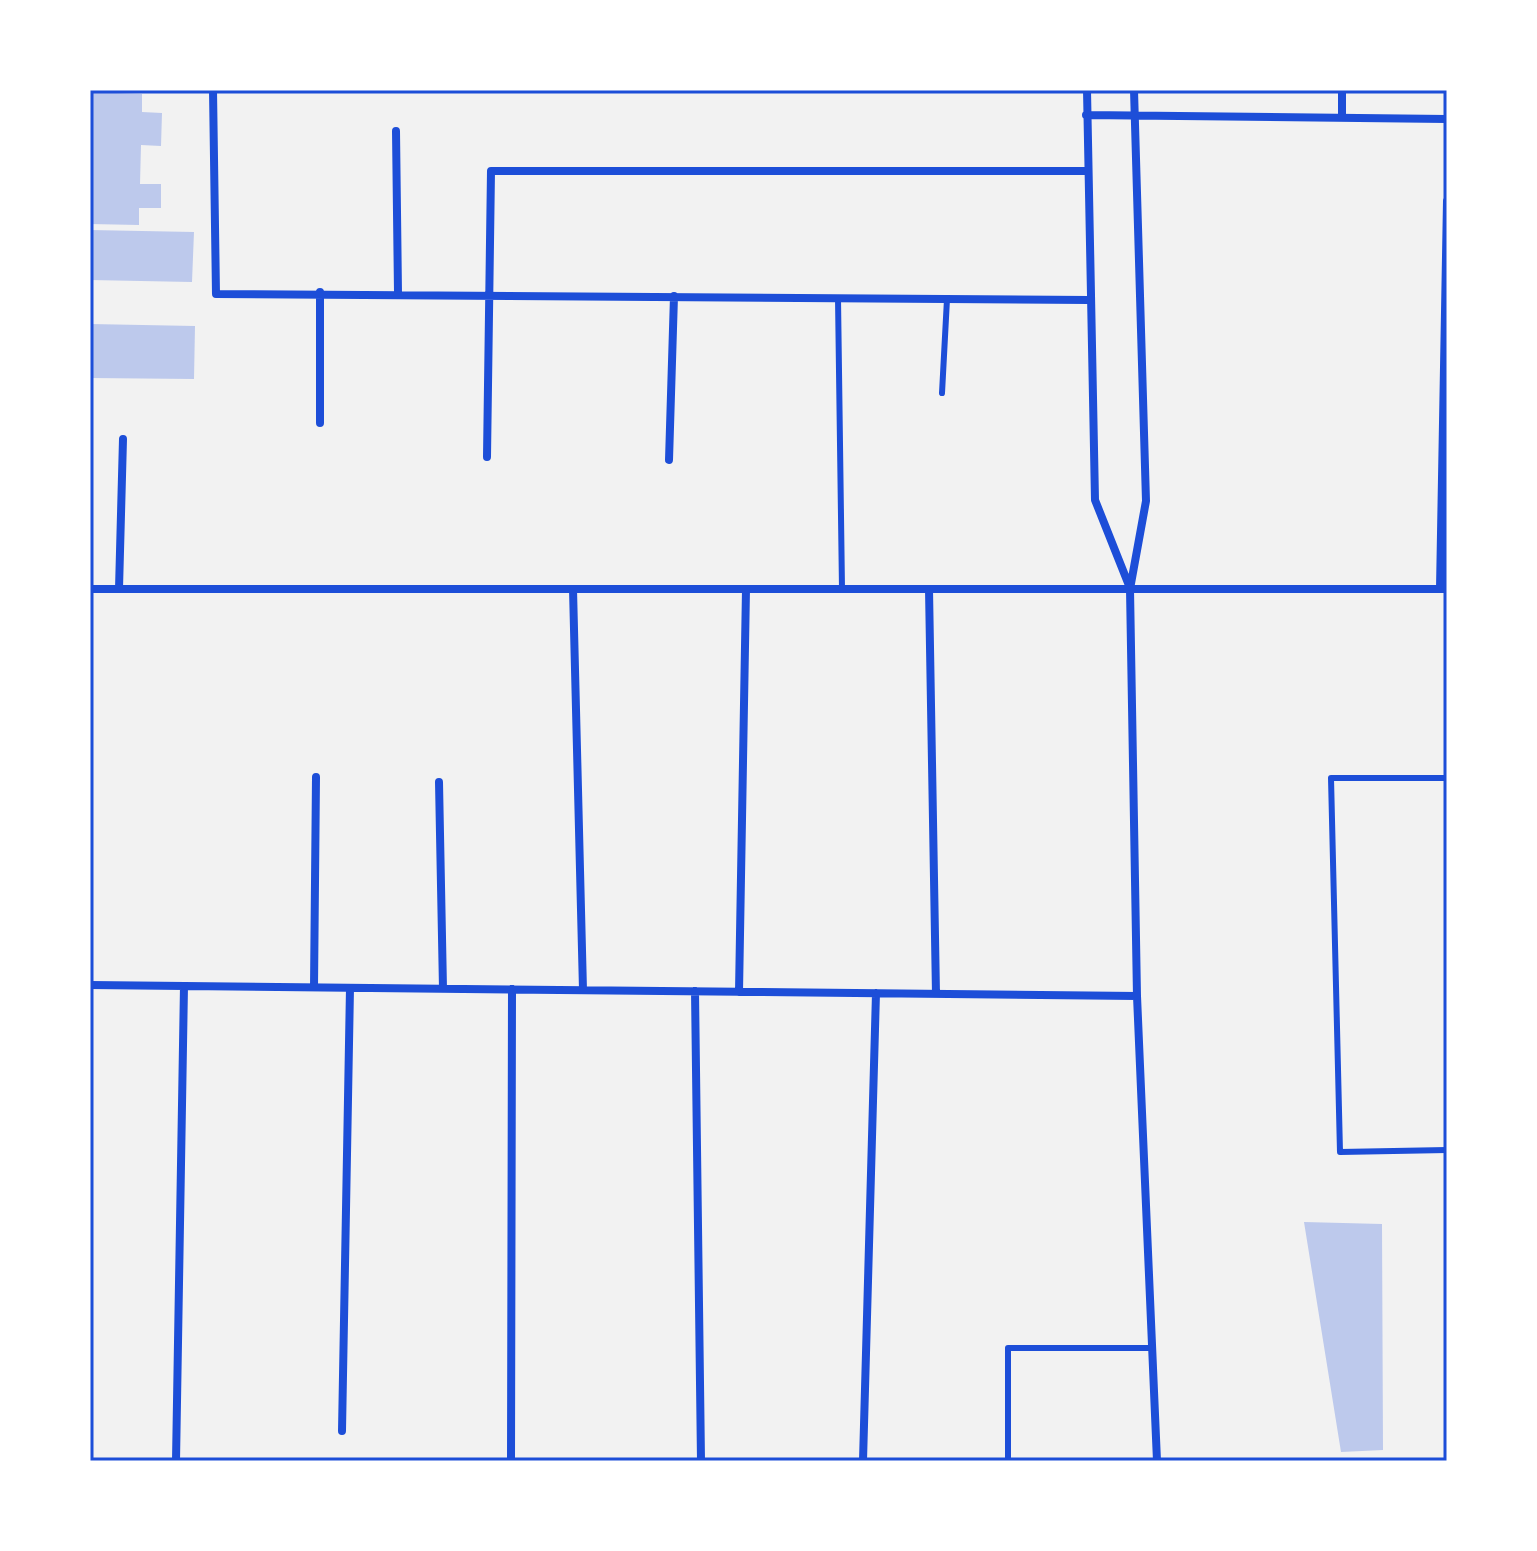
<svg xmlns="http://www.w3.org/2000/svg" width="1537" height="1551" viewBox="0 0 1537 1551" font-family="'Varela Round',sans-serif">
  <rect width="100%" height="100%" fill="#f2f2f2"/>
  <path fill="#bdc9ec" d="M90,92L142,94V112L162,113L161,146L141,145L140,184H161V208H139V225L90,224Z
    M90,230L194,232L192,282L90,280Z
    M90,324L195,326L194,379L90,378Z
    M1304,1222L1382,1224L1383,1450L1341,1452Z"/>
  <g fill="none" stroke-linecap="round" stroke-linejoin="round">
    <path stroke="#1d4ed8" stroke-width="6" d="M838,298L842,589
      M942,393L947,299
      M1447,778H1331L1340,1152L1447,1150
      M1008,1461V1348H1152"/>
    <path stroke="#1d4ed8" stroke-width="8" d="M213,90L216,294L1089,300
      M1087,90L1095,500L1130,588
      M1134,90L1146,501L1130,589L1137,996L1157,1461
      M1086,115L1447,119
      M1342,115V90
      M396,131L398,293
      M320,292V423
      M487,457L491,171H1086
      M669,460L674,296
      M90,589H1447
      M119,589L123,439
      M573,589L583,990
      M929,589L936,994
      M1440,589L1447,201
      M439,782L443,989
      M90,985L1137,996
      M314,987L316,777
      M695,991L701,1461
      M739,992L746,589
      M342,1431L350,988
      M176,1461L184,986
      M511,1461L512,989
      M863,1461L876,993"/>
  </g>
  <rect width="1537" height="1551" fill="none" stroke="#ffffff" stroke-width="184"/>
  <rect x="92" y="92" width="1353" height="1367" fill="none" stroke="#1d4ed8" stroke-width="3"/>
</svg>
